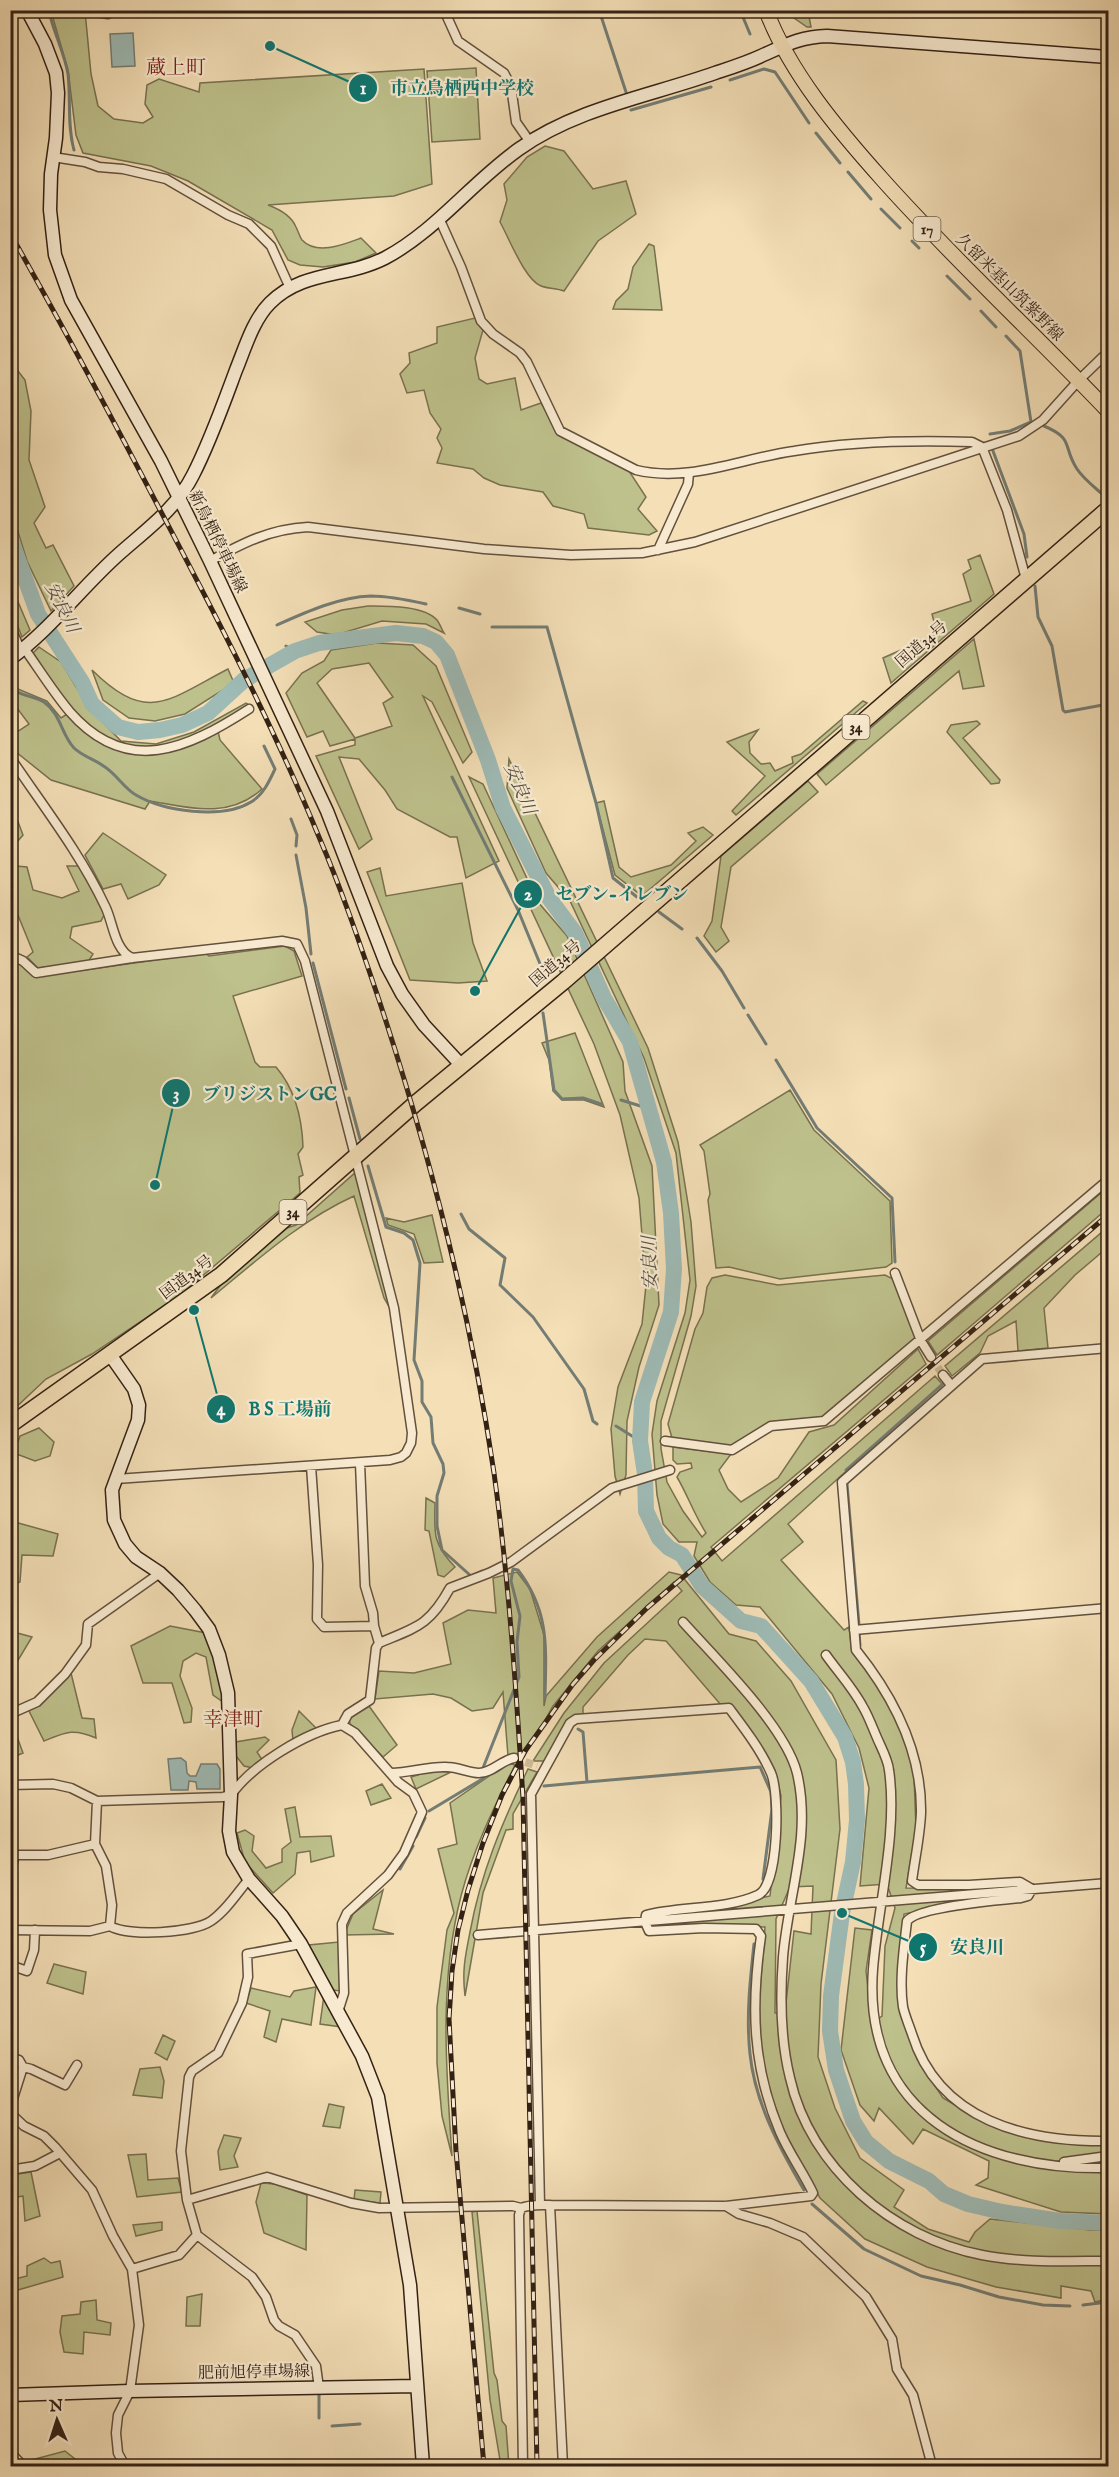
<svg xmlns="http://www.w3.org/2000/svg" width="1119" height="2477" viewBox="0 0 1119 2477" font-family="'IM FELL English','Noto Serif JP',serif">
  <rect width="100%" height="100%" fill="#f4dfb7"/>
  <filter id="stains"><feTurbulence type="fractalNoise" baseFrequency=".00333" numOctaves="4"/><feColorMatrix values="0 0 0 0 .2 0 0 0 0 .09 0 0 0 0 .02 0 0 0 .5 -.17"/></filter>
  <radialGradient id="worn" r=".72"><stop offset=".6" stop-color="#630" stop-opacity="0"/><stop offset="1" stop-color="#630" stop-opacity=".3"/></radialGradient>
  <path fill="#bec18c" stroke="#787150" stroke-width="1.5" fill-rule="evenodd" d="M60,11H85L91,74L98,106L114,119L143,123L153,117L145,104L147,85L159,79L199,92L200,83L424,69L432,184L394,196L268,205C279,209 291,215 296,227C298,231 300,237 302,240C317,256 345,244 361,238L376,253L355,262L323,267L300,265L288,260L272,230L188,181L151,166L83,153L76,135L68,70L53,18Z
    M784,11H808L811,27H807Z
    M476,68L480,139L432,142L427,71Z
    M545,146L564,151L593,189L626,181L636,214L598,241L564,291C556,288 549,289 541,286C525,280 509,238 500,222L507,200L504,184L527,157Z
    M649,244L654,246L662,310L613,309L616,301L628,289L633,267Z
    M475,318L483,330L475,358L479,379L487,384L515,378L521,410L541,403L562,437L594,450L629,471L646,497L638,509L657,531L649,535L588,528L584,514L553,506L543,492L500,485L484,478L473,469L437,463L442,448L437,438L441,429L430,413L424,390L407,393L400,374L410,363L409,353L437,343V327Z
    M11,362L25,380L31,411L29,460L45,507L34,523L46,548L53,545L74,586L51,611L27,561L11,509Z
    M980,555L994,594L891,683L883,658L937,634L932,614L971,601L963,574L971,569L968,560Z
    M10,583L30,630L22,637L11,609Z
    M368,606C386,606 424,605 437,620C440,624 442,630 444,633L426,624L382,621L336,635L317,632L305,622L342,610Z
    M974,639L984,686L963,689L959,671L826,785L817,774Z
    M377,643L413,645L436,666L472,752L463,763L432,702L423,696L499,861L466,878L457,837H450L397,809L385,790L359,759L339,757L372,839L359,849L316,756L355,745V739L330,746L323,731L307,737L286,693L302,673L324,661L331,650ZM369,663L393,697L383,703L392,726L355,738L317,683L332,669Z
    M39,647L61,662L89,708L121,741L156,744L194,732L246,703L251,706L217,727L220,740L262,789C229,819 190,808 150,801L145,809L51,780L11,748V736L29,724L11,700V686L47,701L61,718L72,711L32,654Z
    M228,669L234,683L185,714L155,721L129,718L103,700L92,670C148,725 168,700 228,669Z
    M863,701L867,703L736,815L732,811L765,776L727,742L758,730L749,742L750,753L761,764L770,763L775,771L793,763L792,757L801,754Z
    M977,721L980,724L963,738L1000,780L999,783L991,784L947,732L951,725Z
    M509,759L648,1048L678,1142L691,1222L696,1286L691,1316L661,1421V1449L667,1482L683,1511L702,1537L706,1533C694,1514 688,1496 677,1477L680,1472L692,1468L691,1463L677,1464L673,1460V1447L731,1454L719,1470L728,1489L741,1502L778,1478L809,1432L834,1425L918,1349L926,1364L711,1547L722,1561L935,1376L942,1384L788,1524L803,1542L781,1560L844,1630L849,1627L852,1652L880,1689L904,1732L914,1775L916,1829L906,1888L979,1889V1898L904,1914L898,1989L901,2016L917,2059L943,2098L985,2123L1108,2144V2214L1061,2212L976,2185L988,2178L989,2161L923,2129L913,2144L879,2108L874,2121L860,2105L841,2050L855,1928L872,1930L866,1971L872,2023L882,2016L885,1946L895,1908L887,1884L860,1886L869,1788L859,1748L832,1694L760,1607L736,1605L710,1582L694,1556L697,1542H679L663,1524L657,1495L652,1434L657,1401L685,1313L690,1280L676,1153L644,1058L570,901L546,873L507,788Z
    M469,777L483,784L538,902L567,936L623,1062L625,1091L652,1166L659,1305L639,1367L627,1421L626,1475L620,1494L615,1476L611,1429L618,1387L642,1324L646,1285L639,1198L620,1115L594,1044Z
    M808,781L818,792L731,867L721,927L729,941L716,952L704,936L712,921L721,856Z
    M604,801L619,867L631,877L671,865L696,841L688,833L703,827L713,835L642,896L615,875L596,803Z
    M11,803L23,835L11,849H10Z
    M103,833L166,875L159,885L128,899L121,884L103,889L85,855Z
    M10,854L16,866L27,867L33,890L62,898L79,891L67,866H80L105,913L101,921L72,927L70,938L93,954L88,962L38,968L27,957L33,952L15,908H11Z
    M380,868L386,896L462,883L473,943L487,981L458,983L410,980L367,872Z
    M285,946L294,951L302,976L233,996L255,1062L260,1067H276C295,1089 302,1118 303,1147L298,1154L303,1175L299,1177L300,1193L180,1295L92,1354L46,1379L11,1412V957L42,976L205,953L209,956Z
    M575,1033L604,1107L584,1100H562L553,1091L549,1060L542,1043Z
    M790,1090L814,1130L890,1201L892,1263L886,1267L780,1279L729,1267L716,1268L708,1200L710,1194L704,1151L700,1145Z
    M356,1172L391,1310L384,1298L354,1196C301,1220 256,1261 211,1298L222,1283L287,1228L296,1225Z
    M1108,1187V1208L937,1355L928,1341Z
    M432,1215L443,1262L424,1263L414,1234L388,1225L386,1218L404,1222Z
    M1108,1227V1247L1075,1275L1044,1308L1048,1348L1018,1351L1016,1321L988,1336L980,1353L952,1376L945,1366Z
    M725,1275L778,1285L885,1275L895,1280L917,1338L821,1418L769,1422L731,1448L672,1438L668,1424L695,1329L703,1313L707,1287L712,1278Z
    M39,1428L54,1442L50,1456L35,1461L14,1453L20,1436Z
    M426,1498L435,1503C434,1534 433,1544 455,1567L444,1577L438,1575L429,1531L425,1530Z
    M11,1521L58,1534L53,1556L22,1555L20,1582L12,1585L11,1594Z
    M517,1572L530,1589L544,1635V1706L546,1696L597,1637L669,1572L681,1575L729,1634L756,1641L791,1681L836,1760L840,1829L821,1984L818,2057L835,2108L860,2158L904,2190L894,2207L928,2229L969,2242L975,2232L990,2219L1090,2230H1108V2299L1095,2302L1091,2291L1061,2286V2298L996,2287L927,2267L865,2239L820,2198L785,2133L767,2085L757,2029L765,1927L678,1924L679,1915L770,1896L781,1796L775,1770L730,1704L721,1705L666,1641L645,1639L628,1655L583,1707V1716L569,1719L546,1761H533L564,1713L604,1663L682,1591L674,1582L598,1651L553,1706L524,1757L518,1753L508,1756L503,1692L493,1708L472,1711L451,1698L433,1694L375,1699L379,1671L414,1673L451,1664L443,1623L468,1610L496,1613L493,1578ZM813,1886L811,1934L794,1931L785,2012L775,2013L776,1919L790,1887Z
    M170,1626L206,1633L220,1677L223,1702L213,1695L206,1657L196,1653L183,1661L180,1676L192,1708L191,1722L184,1723L172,1683H143L131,1646Z
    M10,1631L32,1637L11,1672H10Z
    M71,1673L82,1718L94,1719L96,1738C73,1728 66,1732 44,1741L28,1709Z
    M369,1706L397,1745L383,1757L350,1724L349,1718Z
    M299,1711L317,1729L293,1741L292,1730Z
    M11,1720L23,1753L11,1758H10Z
    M265,1737L269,1740L257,1752L263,1761L253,1768L244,1766L236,1756V1742Z
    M508,1763L515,1765C494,1807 473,1850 461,1896C439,1981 446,2070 452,2156L442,2116L437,2063V2007L447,1930L454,1913L438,1849L457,1844L450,1803Z
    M528,1769L537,1772L513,1814V1829L506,1830L483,1893L465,1996C462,1971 465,1957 470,1932C481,1872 502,1823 528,1769Z
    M431,1771L451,1772L416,1789L411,1777Z
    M382,1784L391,1798L371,1805L366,1791Z
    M295,1807L300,1837L331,1836L334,1856L311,1862L310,1851L297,1853L295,1874L273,1893L245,1862L237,1833L245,1830L254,1836L252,1851L266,1868L282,1862V1849L291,1842L285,1809Z
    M383,1890L373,1929L394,1934L344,1935L353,1914Z
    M339,1942L341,1991L333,1990L309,1945Z
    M54,1964L86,1972L83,1994L47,1983Z
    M316,1987L311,2025L282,2019L276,2042L264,2037L270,2011L246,2003L251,1988L290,1997L294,1991Z
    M324,1995L342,2027L320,2024Z
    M163,2035L175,2041L167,2060L155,2053Z
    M160,2067L164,2081L162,2098L133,2095L140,2069Z
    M329,2104L344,2107L340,2128L323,2126Z
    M224,2135L241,2138L234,2156L238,2167L220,2170L218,2151Z
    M146,2154L148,2180L178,2178L182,2192L137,2197L128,2155Z
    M31,2172L40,2216L25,2221L23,2196L11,2198V2175Z
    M261,2183L276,2184L307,2195L306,2250L264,2233L256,2202Z
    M355,2190L381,2192L380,2203L354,2200Z
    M477,2211L494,2373L497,2380L502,2421L506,2426L509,2466H501L490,2400L472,2212Z
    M162,2222V2230L136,2236L133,2225Z
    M44,2258L51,2263L60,2261L63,2277L11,2292V2280L27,2276V2266Z
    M202,2294L200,2326H186L187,2297Z
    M96,2300L97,2320L111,2323L110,2335L84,2332L83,2354L64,2352L60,2332L62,2316L80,2314L81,2302Z
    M65,2451L84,2466H27L24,2462Z"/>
  <path fill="#9ebbb6" stroke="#737d75" stroke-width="1.5" d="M133,33L135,66L112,67L110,34Z
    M181,1758L186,1762L187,1773L190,1776H196L201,1764H217L220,1769V1789H197L196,1782L189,1781L188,1790H171L168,1759Z"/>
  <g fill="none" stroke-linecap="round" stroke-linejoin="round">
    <path stroke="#737d75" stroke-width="3" d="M599,10L626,92
      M740,10L750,34
      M1102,10L1103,47
      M51,19C56,37 65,56 68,74C71,100 67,125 74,150
      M1104,62L1108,66
      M730,80L764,69L775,72L809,123
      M631,110L711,87
      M816,133L840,163
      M848,172L871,199
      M881,209L900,228
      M912,241L919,248
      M947,276L970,299
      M981,311L996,327
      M1044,426C1075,439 1062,446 1077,469C1083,478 1093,486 1101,493
      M990,434L1010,431L1031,422L1020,351L1006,336
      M993,451L1024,534L1027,557
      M1035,586L1038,617L1052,646L1063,710L1065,712L1108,704
      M459,608L480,614
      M277,625C306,612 339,597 371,596C390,596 408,600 426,604
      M492,627H547L596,803L613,878L637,897
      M286,646L295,651
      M10,688C21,696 34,696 44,702C61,714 61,734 74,748C82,756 96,760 105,767C117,775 124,788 136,795C163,811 222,820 251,802C263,795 269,782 275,769L264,746
      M452,777L518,910L545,976
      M291,819L297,835L296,846
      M296,855L306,908L311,954
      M659,912L682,929
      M697,938L722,971L744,1008
      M313,963L346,1089
      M543,1013L554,1090L562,1099L583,1098L601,1104
      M748,1015L766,1044
      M776,1060L817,1128L892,1198L895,1262
      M349,1098L360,1139
      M621,1100L647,1108
      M368,1166L386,1227L404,1233L413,1240L420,1263L414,1360L422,1381V1402L431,1417L433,1443L443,1464L444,1473L437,1496V1526L442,1550L471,1576L482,1571
      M461,1214L469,1229L505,1258L500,1285L533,1317L584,1389L593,1421L597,1424
      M616,1426L640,1441
      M846,1470L945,1382
      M847,1484L859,1625
      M859,1633L860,1645
      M578,1729L583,1732L587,1782L760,1767L771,1792L772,1809L763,1879
      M483,1768L519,1677L517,1642L520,1616L511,1581L513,1569L518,1570C550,1612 546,1648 545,1698
      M544,1786L587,1782
      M429,1811L484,1778
      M416,1837L425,1818
      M400,1869L413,1846
      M754,1944C750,1981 746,2017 750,2054C755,2103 780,2149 804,2190
      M812,2204L864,2249L921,2276L960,2285L999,2297L1043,2305L1070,2306
      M1083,2305L1108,2302
      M319,2395V2418
      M332,2426L360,2424
      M389,2465V2466"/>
    <path stroke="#9ebbb6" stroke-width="16" d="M10,537L38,614L82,682L92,704L118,727L138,732L160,730L182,725L208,713L244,680L295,651L319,643L396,633L423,636L436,642L447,655L488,760L503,808L549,898L575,933L604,998L630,1042L664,1162L671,1213L674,1269L671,1312L642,1402L640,1441L645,1474L646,1511L659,1538L669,1548L682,1555L702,1586L741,1621L761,1626L811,1681L845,1737L853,1762L856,1784L857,1820L853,1862L842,1913L831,1996L830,2031L836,2070L853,2121L866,2142L889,2161L929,2181L944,2194L968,2204L1002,2212L1060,2221L1108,2223"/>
    <path stroke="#cdb996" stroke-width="8" stroke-dasharray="8 4" stroke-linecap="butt" d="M931,1357L943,1375
      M514,1758L537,1766"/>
    <defs>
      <path id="street" d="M86,10L108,14
        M444,10L458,41L504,73L511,86L516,122L530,142
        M53,157L85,162L99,167L123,169L166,179L228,215L249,224L271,246L290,288
        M439,218L461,267L481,321L493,334L520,353L527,362L560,431L636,470C689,483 742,458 794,451C853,441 912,440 972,442L982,447L1007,510L1026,579
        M658,550L688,484L689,473
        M210,561C243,543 270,529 308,527L484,549L571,555L642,553L695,542L1019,436L1043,420L1079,380L1108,352
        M10,626L21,651
        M24,648C39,669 53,692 70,712C127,777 187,749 249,709
        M10,757C43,806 80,853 105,906C113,921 114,950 132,958
        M10,955L23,961L36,973L132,958L282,941L297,944L305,961L394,1308L412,1433L411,1443L406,1453L401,1457L390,1460L116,1479
        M895,1273L921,1341L931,1357
        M1108,1348L982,1359L842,1482L856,1650C893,1696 922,1752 921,1813C920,1836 915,1858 912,1881L918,1885H969L1020,1882L1032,1889L1028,1896L1021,1898C1000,1900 918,1907 907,1921C904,1948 899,1980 903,2007C905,2016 909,2025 912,2034C939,2121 1026,2142 1108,2141
        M943,1375L951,1385
        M665,1441L732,1450L771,1426L824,1421L1108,1180
        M311,1466L318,1565L317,1619L324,1627L374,1626
        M683,1622C716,1659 785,1726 797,1773C812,1836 788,1895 783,1957C780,1998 780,2038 790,2078C810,2168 893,2238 982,2255C1023,2263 1067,2261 1108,2261
        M854,1630L1108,1608
        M379,1643C417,1627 429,1626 450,1588L489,1573L511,1562L612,1488L670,1470
        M826,1655C838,1672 853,1688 863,1707C869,1717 873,1729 878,1740C882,1749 888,1760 889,1770C898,1832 878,1906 873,1969C862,2115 980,2171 1108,2168
        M10,1714L37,1702L65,1674L86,1645L88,1624L160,1573
        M342,1725L348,1714L370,1700L376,1648L379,1643L374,1626L373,1613L365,1586L360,1463
        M391,1773C410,1773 428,1766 447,1767C458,1767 469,1773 479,1773C492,1773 502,1760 514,1758
        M10,1785L53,1784L71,1788L97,1801L223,1797L231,1795C252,1765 306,1732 342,1725L355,1733L398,1782L413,1793L422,1812L404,1853L388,1875L347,1913L342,1924L344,1993L338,2012
        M97,1801L95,1844L106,1866L112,1905L110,1926
        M10,1873L15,1855H48L95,1844
        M10,1930L90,1931L110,1926C129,1937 193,1933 211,1921C226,1911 238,1892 249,1879
        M478,1935L1108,1883
        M301,1944L247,1954L248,1977L242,2003L218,2053L192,2071L189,2077L181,2151L187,2200L197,2235L252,2277L266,2297L274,2320L279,2326L295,2335L316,2366L319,2388
        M10,1965L27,1971L34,1950L35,1930
        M10,2057L19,2060L23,2067
        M10,2108L23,2067L31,2069L65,2085L77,2065
        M10,2113L24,2126L44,2136L56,2148L92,2190L113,2236L132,2269L139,2325L130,2391L118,2415L116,2433L118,2453L125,2466
        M1064,2162L1108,2156
        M10,2170L35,2166L60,2153
        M187,2200L267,2177L351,2203L379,2208L513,2206L521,2208C530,2204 540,2205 550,2205L726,2206L811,2196L813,2193C803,2172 789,2153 780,2132C752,2066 751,2006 761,1936L756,1929L704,1928L649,1931L645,1922L646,1915C681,1906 725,1910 758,1895C779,1886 780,1793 771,1773C761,1750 744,1728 729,1708L576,1719L570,1723L531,1794L540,2205
        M550,2205L563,2466
        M726,2206L739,2214L770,2223L803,2237L866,2297L892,2339L897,2369L913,2395L932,2466
        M521,2208L519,2215L523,2466
        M132,2269L179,2255L197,2235
        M10,2452L23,2466"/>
      <path id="secondary" d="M27,10L45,44L56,73L58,93L56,138L51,174L50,210L55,255L71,300L161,461L210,561L327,811L387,966L402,994L424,1025L462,1066
        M10,659C51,629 82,587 119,554C147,529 176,509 193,475C210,442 223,405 236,370C245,348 253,320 270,303C303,270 346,278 385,258C436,231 472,182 519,149C577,108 650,96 715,73C730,68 746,63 761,56C786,45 799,37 827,36L1108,57
        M111,1356L134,1389L139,1405L138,1420L112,1490L114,1520L125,1544L136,1557L160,1573L178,1590L195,1610L209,1629L219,1655L228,1693L231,1795L229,1831L233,1852L249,1879L282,1916L301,1944L362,2056L378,2097L410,2285L423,2466
        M10,2395L130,2391L417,2386"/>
      <path id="primary" d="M766,10C789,72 839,131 882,179C954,260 1034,333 1108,411"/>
      <path id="highway" d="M10,1425L221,1275L416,1103L563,982L1108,509"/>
    </defs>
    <use href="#street" stroke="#63503d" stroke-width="11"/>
    <use href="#secondary" stroke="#332114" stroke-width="15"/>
    <use href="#primary" stroke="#332114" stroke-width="16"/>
    <use href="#highway" stroke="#332114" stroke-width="18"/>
    <use href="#street" stroke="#f8ead0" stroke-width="8"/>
    <use href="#secondary" stroke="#f8ead0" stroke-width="12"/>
    <use href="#primary" stroke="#f4dfb7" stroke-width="14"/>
    <use href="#highway" stroke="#f4dfb7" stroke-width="15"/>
    <defs>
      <path id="rail" d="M10,233C61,323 110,414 158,506C215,614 272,723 319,837C341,888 359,941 377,994C429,1150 470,1310 494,1473C509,1581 516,1689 523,1798L537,2466
        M484,2466L456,2151L449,2019L452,1971L458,1930L468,1890L483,1843L502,1795L525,1751L573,1684L594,1660L647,1608L1108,1215"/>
    </defs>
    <use href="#rail" stroke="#332114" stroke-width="5"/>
    <use href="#rail" stroke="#f8ead0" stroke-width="3" stroke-dasharray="9" stroke-linecap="butt"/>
  </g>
  <g text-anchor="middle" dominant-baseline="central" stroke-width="4.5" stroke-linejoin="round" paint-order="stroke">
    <g fill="#f8ead0" stroke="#6e5d4c" stroke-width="1.5">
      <rect x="913.5" y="217" width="27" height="24" rx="4.5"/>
      <rect x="842.5" y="715" width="27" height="24" rx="4.5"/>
      <rect x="279.5" y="1200" width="27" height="24" rx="4.5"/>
    </g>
    <g font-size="15" font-weight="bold" fill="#332114">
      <text x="927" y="229">17</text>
      <text x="856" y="727">34</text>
      <text x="293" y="1212">34</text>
    </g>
    <g font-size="16" fill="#332114" stroke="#f8ead0">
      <text transform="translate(1009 288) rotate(45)">久留米基山筑紫野線</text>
      <text transform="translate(217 542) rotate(64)">新鳥栖停車場線</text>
      <text transform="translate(922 645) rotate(-41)">国道34号</text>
      <text transform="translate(556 964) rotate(-41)">国道34号</text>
      <text transform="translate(187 1278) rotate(-37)">国道34号</text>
      <text transform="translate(254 2373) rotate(-1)">肥前旭停車場線</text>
    </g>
    <g font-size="18" font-style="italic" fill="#534f45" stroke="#f8ead0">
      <text transform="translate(61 608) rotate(64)">安良川</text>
      <text transform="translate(519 789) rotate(67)">安良川</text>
      <text transform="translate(651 1263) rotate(-92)">安良川</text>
    </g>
    <g font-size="20" fill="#7a1f14" stroke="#f8ead0">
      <text x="176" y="68">蔵上町</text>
      <text x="233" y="1720">幸津町</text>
    </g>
  </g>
  <path fill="none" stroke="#0f766e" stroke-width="2" d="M270 46L363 88M475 991L528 894M155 1185L176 1093M194 1310L221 1409M842 1913L923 1947"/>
  <g fill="#0f766e" stroke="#f8ead0" stroke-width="2">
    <circle cx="270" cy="46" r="6"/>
    <circle cx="475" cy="991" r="6"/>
    <circle cx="155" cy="1185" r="6"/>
    <circle cx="194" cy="1310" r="6"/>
    <circle cx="842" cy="1913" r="6"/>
    <circle cx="363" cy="88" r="15"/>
    <circle cx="528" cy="894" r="15"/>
    <circle cx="176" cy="1093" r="15"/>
    <circle cx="221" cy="1409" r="15"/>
    <circle cx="923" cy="1947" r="15"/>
  </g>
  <g font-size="18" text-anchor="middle" font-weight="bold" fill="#fff">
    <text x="363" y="94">1</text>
    <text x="528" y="900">2</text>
    <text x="176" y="1100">3</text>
    <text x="221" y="1415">4</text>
    <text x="923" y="1953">5</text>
  </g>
  <g font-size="18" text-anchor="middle" font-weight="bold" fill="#0f766e" stroke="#f8ead0" stroke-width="4.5" stroke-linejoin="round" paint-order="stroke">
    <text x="462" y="94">市立鳥栖西中学校</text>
    <text x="622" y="900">セブン-イレブン</text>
    <text x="270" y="1100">ブリジストンGC</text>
    <text x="290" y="1415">B S 工場前</text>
    <text x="977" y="1953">安良川</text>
  </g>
  <rect width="1119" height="2477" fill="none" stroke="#f4dfb7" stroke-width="36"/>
  <rect x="12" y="12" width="1095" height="2453" fill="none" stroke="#332114" stroke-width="3"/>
  <rect x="18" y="18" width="1083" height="2441" fill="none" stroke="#332114" stroke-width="1.5"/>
  <g transform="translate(57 2420) rotate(357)" stroke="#f8ead0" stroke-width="4.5" paint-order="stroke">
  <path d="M0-4.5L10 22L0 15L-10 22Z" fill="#332114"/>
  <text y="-9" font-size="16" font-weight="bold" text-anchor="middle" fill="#332114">N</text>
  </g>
  <rect width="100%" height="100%" filter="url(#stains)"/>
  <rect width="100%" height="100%" fill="url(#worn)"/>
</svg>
